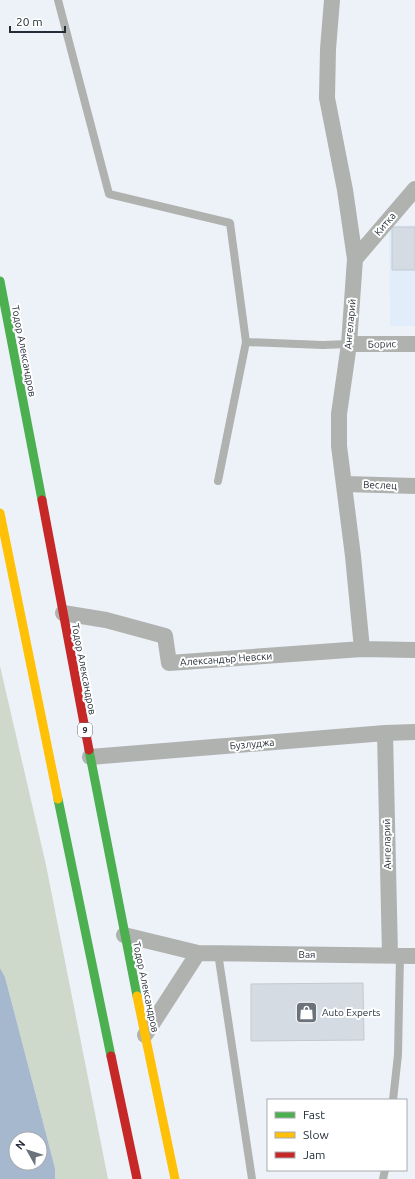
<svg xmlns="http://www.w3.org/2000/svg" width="415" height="1179" viewBox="0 0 415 1179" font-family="Ubuntu,sans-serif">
  <rect width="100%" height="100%" fill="#edf2f8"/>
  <path fill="#e1edfb" d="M415,225V326H390L389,226Z"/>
  <path fill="#ced9cb" d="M0,666L46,865L108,1179H55V1168L5,977L0,968Z"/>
  <path fill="#a6b8cd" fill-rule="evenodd" d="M0,968L5,977L55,1168V1179H0ZM16,1139H40V1163H16Z"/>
  <path fill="#d5dbe3" stroke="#c3c9d1" d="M392,227H415V270H392Z
    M363,983L364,1040L251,1041V984Z"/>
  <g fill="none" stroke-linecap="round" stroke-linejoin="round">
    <path stroke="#afb2af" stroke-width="8" d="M58,0L109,194L230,223L246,342L323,345L349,344
      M218,481L246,342
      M218,953L252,1179
      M393,1100L398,1055L400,955
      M383,1179L385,1170"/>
    <path stroke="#afb2af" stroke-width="16" d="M332,0L328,49L327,98L345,190L355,259L349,344L339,414V446L353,556L362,649
      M355,259L415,189
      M349,344H415
      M345,484L415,486
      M63,613L106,620L165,636L169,663L362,649L415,650
      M385,733L390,955
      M90,757L385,733L415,732
      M124,935L198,953L415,956
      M145,1035L198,953"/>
    <path stroke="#4caf50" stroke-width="9" d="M0,281L42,500
      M89,750L137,996
      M58,799L111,1056"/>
    <path stroke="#ffc107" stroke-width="9" d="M0,513L58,799
      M137,996L175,1179"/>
    <path stroke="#c62828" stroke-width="9" d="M42,500L89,750
      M111,1056L137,1179"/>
  </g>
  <defs>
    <symbol id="shop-square" viewBox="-11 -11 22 22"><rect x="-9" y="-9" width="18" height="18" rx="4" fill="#6a727b" stroke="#fff"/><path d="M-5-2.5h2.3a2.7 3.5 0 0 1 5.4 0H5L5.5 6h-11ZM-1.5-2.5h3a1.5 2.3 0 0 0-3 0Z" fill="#fff"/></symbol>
  </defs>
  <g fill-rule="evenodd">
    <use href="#shop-square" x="294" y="1000" width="25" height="25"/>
  </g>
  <g text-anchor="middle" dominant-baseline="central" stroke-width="4" stroke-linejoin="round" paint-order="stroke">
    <rect fill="#fff" stroke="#666c73" stroke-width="1" x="78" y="723" width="14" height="14" rx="3"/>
    <g font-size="9" font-weight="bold" fill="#242d37">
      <text x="85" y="730">9</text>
    </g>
    <g font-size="10" fill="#242d37" stroke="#fff">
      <text transform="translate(385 224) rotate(-49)">Китка</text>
      <text transform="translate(350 324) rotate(-85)">Ангеларий</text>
      <text transform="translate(382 344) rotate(-1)">Борис</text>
      <text transform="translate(24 351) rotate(79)">Тодор Александров</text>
      <text transform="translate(380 485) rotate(2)">Веслец</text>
      <text transform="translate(226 659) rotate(-4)">Александър Невски</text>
      <text transform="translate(84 669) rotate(79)">Тодор Александров</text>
      <text transform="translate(252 744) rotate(-5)">Бузлуджа</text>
      <text transform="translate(387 844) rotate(-91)">Ангеларий</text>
      <text x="307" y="954">Вая</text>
      <text transform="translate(146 987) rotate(78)">Тодор Александров</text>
    </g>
    <g font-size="10" fill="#242d37" stroke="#fff" text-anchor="start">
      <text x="322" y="1012">Auto Experts</text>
    </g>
  </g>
  <rect x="267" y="1099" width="140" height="72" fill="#ffffff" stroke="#a7abaf"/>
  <rect x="275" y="1112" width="20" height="6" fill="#4caf50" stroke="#a7abaf"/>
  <text x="303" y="1119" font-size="12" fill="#242d37">Fast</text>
  <rect x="275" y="1132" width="20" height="6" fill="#ffc107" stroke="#a7abaf"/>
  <text x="303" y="1139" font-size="12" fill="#242d37">Slow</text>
  <rect x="275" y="1152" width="20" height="6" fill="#c62828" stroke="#a7abaf"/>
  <text x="303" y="1159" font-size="12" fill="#242d37">Jam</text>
  <g transform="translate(28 1151) rotate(309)"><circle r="19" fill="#ffffff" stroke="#a7abaf"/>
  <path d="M0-3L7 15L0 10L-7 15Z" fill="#6a727b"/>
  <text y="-6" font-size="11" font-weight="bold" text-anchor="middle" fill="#242d37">N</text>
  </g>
  <path d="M10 26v6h55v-6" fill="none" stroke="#242d37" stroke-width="2"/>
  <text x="16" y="26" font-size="12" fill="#242d37" stroke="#ffffff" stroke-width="3" paint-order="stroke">20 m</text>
</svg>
